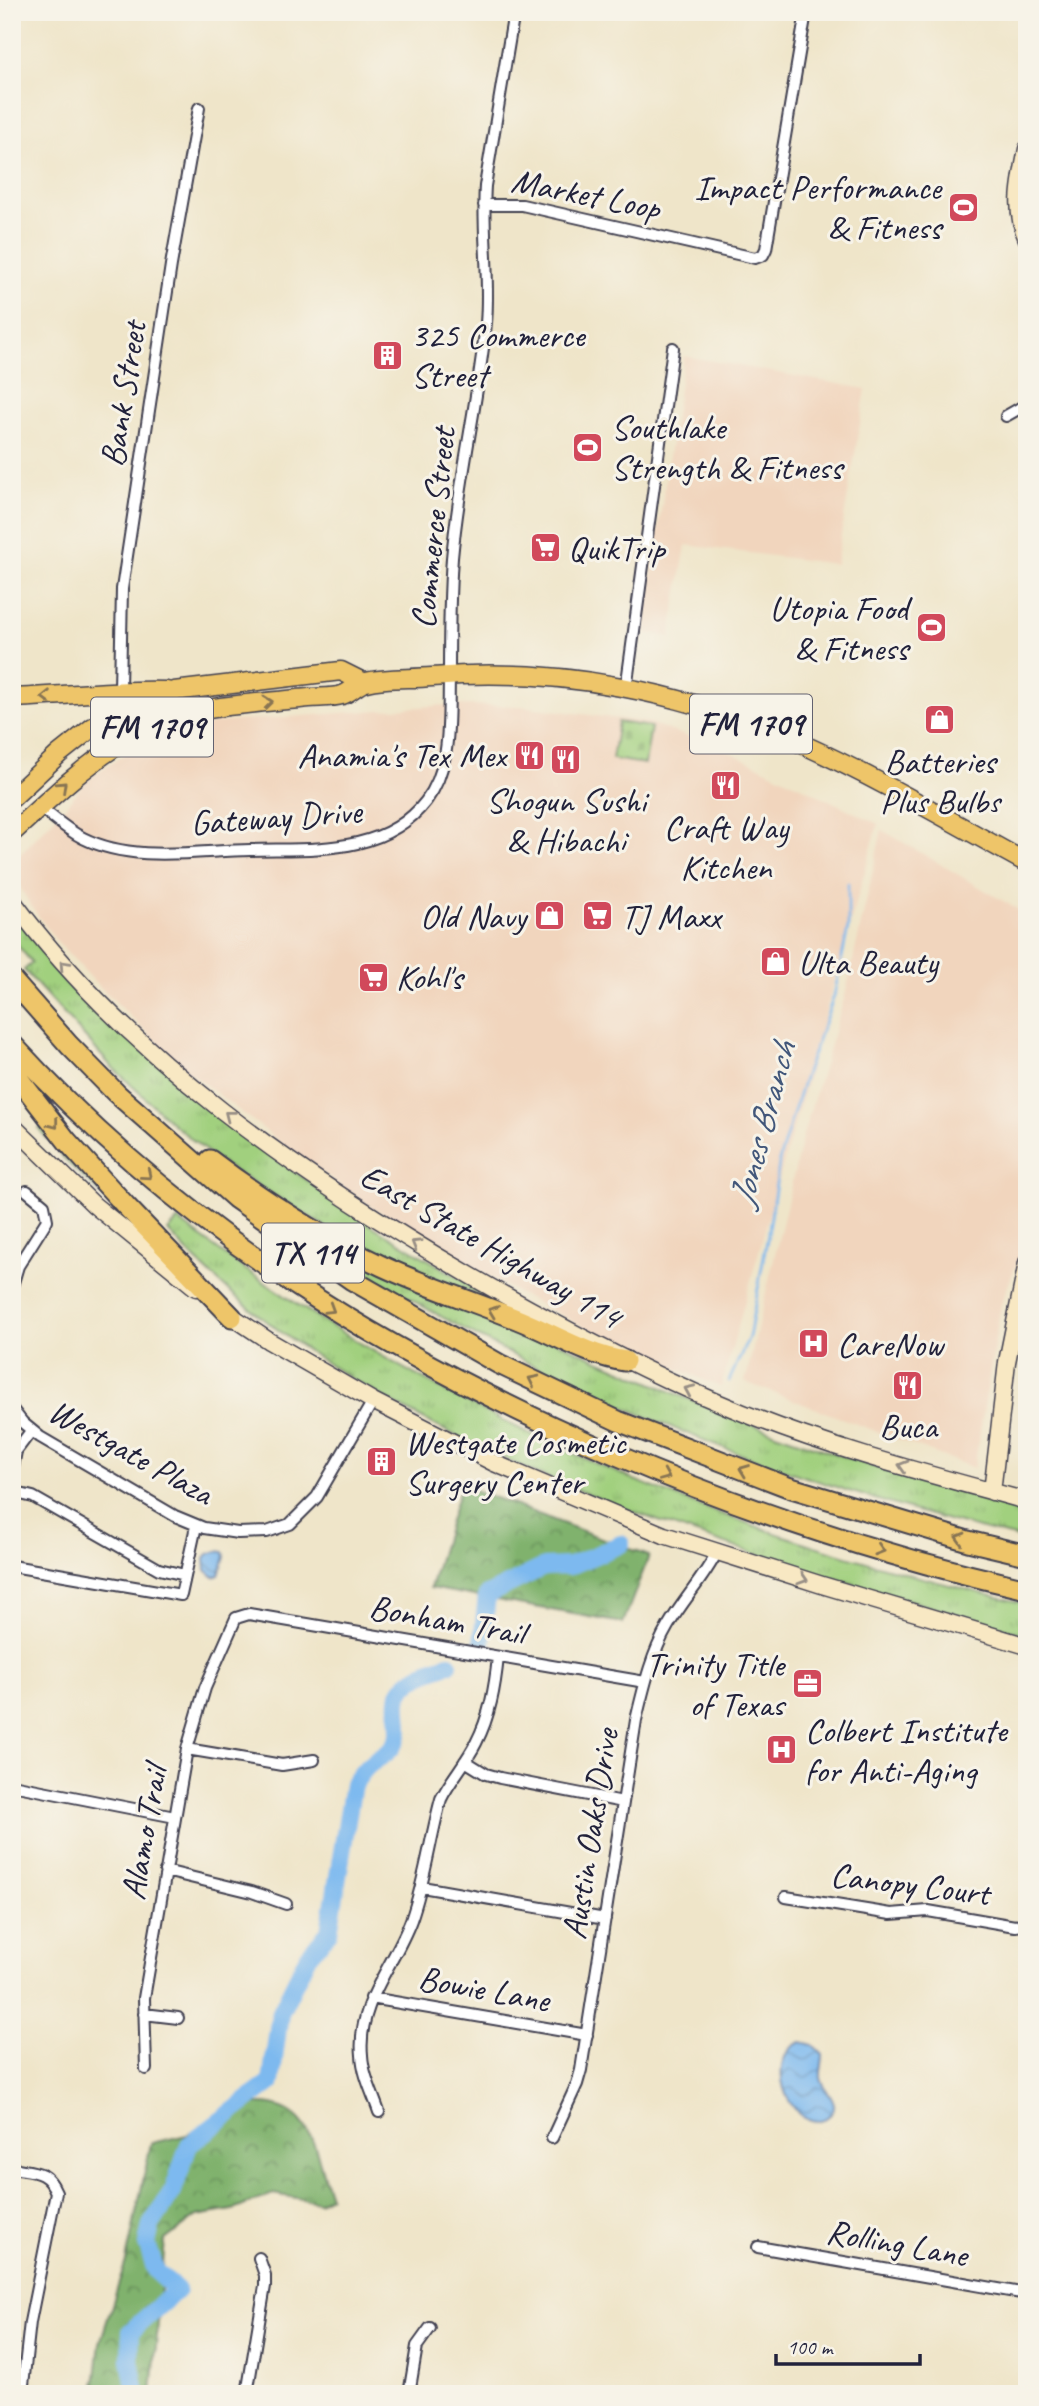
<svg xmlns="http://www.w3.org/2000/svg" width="1039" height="2406" viewBox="0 0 1039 2406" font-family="Caveat,sans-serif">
  <defs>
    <pattern id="grass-tufts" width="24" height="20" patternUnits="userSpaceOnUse" patternTransform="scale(1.75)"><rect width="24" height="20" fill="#a1d07e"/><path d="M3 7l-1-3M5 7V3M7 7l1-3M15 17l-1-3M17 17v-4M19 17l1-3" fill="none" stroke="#8ab26e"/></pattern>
    <pattern id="forest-crowns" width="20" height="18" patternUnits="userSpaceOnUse" patternTransform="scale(1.75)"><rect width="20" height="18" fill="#80b26d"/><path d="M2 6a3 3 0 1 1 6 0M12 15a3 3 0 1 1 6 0" fill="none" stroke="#68905b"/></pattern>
    <pattern id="cemetery-stones" width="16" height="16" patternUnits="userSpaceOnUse" patternTransform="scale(1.75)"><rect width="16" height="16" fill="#a1d07e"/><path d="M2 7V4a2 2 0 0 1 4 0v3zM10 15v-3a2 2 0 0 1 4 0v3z" fill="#8ab26e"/></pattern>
    <pattern id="water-waves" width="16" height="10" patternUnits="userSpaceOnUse" patternTransform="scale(1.75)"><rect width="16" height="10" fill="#7db9ef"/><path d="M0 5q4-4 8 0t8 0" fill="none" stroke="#6696c3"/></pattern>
  </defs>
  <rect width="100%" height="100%" fill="#f7f3e8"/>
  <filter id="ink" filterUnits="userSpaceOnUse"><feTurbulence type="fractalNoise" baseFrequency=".0143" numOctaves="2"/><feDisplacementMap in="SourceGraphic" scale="14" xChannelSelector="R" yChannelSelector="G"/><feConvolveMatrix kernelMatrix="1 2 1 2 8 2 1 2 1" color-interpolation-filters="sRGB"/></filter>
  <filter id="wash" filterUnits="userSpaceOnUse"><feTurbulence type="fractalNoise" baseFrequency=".00686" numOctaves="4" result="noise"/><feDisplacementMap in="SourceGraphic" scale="28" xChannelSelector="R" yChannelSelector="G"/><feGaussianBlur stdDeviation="1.57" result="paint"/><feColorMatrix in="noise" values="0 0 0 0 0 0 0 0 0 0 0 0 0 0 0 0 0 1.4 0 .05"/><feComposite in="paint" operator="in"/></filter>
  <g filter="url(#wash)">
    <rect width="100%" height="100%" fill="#efe5c9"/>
    <path fill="#f1d5bd" d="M684,356L866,389L836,564L686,545L670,637L643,632Z
      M446,705L521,706L650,723L732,753L878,824L721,1387L610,1340L518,1293L371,1206L295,1153L184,1068L95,982L55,939L31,906L12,873V863L66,806L85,782L129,751L154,738L214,723Z
      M882,830L1027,915V1236L1001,1304L974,1468L745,1382L803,1135L846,992Z"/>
    <path fill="url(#grass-tufts)" stroke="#62795c" stroke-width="2" d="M12,913L53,961L252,1141L364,1221L504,1305L367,1252L221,1163L173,1124L111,1066L24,970L32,963L12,938Z
      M44,1124L116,1209L69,1164L39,1129Z
      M178,1220C425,1410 724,1535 1027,1604V1635C817,1573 605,1517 412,1413C321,1364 237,1308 168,1231Z
      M305,1233L679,1395L775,1433L875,1467L1027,1512V1540C767,1478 527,1382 305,1233Z"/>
    <path fill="url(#forest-crowns)" stroke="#516a54" stroke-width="2" d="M461,1485L649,1556L623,1623L430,1588Z
      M256,2104C313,2102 315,2152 330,2196L319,2202L273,2194L233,2210L197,2216L165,2240L152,2394H94L100,2343L126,2261L151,2143L187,2135Z"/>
    <path fill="url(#cemetery-stones)" stroke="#62795c" stroke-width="2" d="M618,722L651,727L645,764L612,759Z"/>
    <path fill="url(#water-waves)" stroke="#506e95" stroke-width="2" d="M218,1551L224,1552L225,1557L219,1575L214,1577L206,1570L205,1558L208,1554Z
      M801,2042L813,2045L823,2055C823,2063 820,2070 821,2078C824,2095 849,2106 821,2121C785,2123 764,2056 801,2042Z"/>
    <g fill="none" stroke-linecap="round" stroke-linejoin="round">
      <path stroke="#7db9ef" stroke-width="2.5" d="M729,1381L749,1337L769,1229L780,1157L804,1078L834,996L848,928V883"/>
      <path stroke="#7db9ef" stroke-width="18" d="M482,1643L487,1595L544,1567L570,1566L621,1544
        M136,2394L130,2360L131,2331L177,2290L156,2271L147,2244L151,2225L173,2191L189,2145L271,2082L280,2013L308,1956L329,1932L353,1784C358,1779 362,1772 367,1767C377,1758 388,1755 395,1743C403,1728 396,1715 398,1700C401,1679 432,1669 449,1664"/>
    </g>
  </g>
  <g filter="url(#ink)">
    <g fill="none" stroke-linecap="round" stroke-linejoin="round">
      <defs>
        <path id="street" d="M484,205H522L755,258L763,255L766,249L806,12
          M1006,416L1027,404
          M120,689L122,589L171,265L199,108
          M626,689L673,348
          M40,807C54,818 67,830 83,838C133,863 196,851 250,850C311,848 384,856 426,801C452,767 448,720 449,679C449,639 449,598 452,558C459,479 478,401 486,323C490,277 482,231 485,186L514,12
          M12,1286L18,1266L47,1220L44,1205L27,1191
          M12,1409L23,1423L40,1437L175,1516L204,1528L238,1533L267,1532L290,1524L317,1497L373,1401
          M12,1473L16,1451L31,1431
          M12,1492L33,1497L159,1569L185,1575
          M12,1566L181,1595L196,1526
          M187,1749L282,1765L314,1760
          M465,1761L486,1774L500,1778L623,1802
          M12,1785L175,1817
          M165,1871L252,1892L286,1904
          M422,1887L605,1919
          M786,1897L891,1914L928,1911L1015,1926L1027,1924
          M371,1998L587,2035
          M144,2014L178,2018
          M146,2069L144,1998L187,1749L205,1688L236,1618L249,1614L645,1682
          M379,2112C373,2094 363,2075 362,2055C357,2003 394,1966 411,1920C425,1881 430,1839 441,1799C451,1779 466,1763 476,1743C490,1716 495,1687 498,1657
          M552,2138L577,2084L581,2070L636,1720C644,1687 651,1655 668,1626C683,1600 704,1578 717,1552
          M12,2168C34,2172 47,2170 56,2192L30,2322L22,2394
          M758,2247L1027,2294
          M247,2394L265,2286V2275L259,2258
          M409,2394L417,2346L430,2328"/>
        <path id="secondary" d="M1027,149C1021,180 1013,209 1027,239
          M12,900C129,1059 303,1178 471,1276C551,1322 632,1366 717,1402C816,1445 923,1473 1027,1501
          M12,1125L94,1205L196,1288
          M224,1311L269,1341L373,1401L494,1463L664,1535L822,1585L1027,1646
          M992,1492L1007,1362L1027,1263"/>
        <path id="primary" d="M12,698C65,696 115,689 167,691
          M12,798L59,754L93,727L174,691L341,671L363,682
          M12,833C76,775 130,719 221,707C250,703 279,701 309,698C319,697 332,698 342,695C350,693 357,684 366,682C386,677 410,679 432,677C557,666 687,692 802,744C879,779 952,822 1027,863"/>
        <path id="highway" d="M12,980L69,1045L116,1093L235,1198L352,1280L499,1364L618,1421L788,1487L968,1541L1027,1555
          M12,1044C181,1230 385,1355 614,1454C747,1511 885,1557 1027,1589
          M12,1070L67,1141L126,1206L232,1317
          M210,1160C264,1201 321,1237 382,1266C429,1288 479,1303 526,1323C559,1337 590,1356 625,1361"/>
      </defs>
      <use href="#street" stroke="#413f50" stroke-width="14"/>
      <use href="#secondary" stroke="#413f50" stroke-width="19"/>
      <use href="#primary" stroke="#413f50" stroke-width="21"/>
      <use href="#highway" stroke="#413f50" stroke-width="23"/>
      <use href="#street" stroke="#fff" stroke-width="10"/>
      <use href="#secondary" stroke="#f8e8c3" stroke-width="16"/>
      <use href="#primary" stroke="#eec569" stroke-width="18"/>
      <use href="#highway" stroke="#eec569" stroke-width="19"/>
    </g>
    <defs><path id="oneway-chevron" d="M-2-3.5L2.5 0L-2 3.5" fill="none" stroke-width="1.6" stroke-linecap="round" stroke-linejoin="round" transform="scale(1.75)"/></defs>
    <g stroke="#887452">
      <use href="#oneway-chevron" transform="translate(46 697) rotate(179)"/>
      <use href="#oneway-chevron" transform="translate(268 702) rotate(-6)"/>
      <use href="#oneway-chevron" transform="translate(62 786) rotate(-43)"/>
      <use href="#oneway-chevron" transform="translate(54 1124) rotate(52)"/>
      <use href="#oneway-chevron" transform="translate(147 1175) rotate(40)"/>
      <use href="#oneway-chevron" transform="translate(330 1309) rotate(32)"/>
      <use href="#oneway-chevron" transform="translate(493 1311) rotate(-159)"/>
      <use href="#oneway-chevron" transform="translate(533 1380) rotate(-154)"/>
      <use href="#oneway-chevron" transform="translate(744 1470) rotate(-159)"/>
      <use href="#oneway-chevron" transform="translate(665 1476) rotate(23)"/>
      <use href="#oneway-chevron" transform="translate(960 1538) rotate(-164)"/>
      <use href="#oneway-chevron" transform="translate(880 1550) rotate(17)"/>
    </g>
    <g stroke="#988f86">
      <use href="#oneway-chevron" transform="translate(64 965) rotate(-133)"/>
      <use href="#oneway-chevron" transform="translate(229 1115) rotate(-142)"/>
      <use href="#oneway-chevron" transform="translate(416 1244) rotate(-149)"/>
      <use href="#oneway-chevron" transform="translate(689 1390) rotate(-156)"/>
      <use href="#oneway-chevron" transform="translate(903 1466) rotate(-163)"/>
      <use href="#oneway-chevron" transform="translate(803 1579) rotate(18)"/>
    </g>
  </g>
  <defs>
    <symbol id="stadium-square" viewBox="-11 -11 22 22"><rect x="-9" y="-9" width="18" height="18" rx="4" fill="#d1495b" stroke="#f7f3e8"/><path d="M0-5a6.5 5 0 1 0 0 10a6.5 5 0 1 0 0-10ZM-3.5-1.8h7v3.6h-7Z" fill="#fff"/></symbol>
    <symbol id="building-square" viewBox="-11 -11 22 22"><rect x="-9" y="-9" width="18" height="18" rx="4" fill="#d1495b" stroke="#f7f3e8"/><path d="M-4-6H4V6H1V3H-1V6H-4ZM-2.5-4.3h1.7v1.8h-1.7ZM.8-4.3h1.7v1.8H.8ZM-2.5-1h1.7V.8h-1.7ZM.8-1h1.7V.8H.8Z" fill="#fff"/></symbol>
    <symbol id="supermarket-square" viewBox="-11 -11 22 22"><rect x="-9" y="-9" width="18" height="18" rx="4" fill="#d1495b" stroke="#f7f3e8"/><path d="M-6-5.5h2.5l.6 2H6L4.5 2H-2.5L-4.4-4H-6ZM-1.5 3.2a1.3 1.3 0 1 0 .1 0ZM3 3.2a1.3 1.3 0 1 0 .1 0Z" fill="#fff"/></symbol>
    <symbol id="shop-square" viewBox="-11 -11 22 22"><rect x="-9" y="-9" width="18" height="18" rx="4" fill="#d1495b" stroke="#f7f3e8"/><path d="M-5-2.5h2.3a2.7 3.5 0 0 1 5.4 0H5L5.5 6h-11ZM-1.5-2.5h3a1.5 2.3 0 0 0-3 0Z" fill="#fff"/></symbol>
    <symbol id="restaurant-square" viewBox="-11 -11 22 22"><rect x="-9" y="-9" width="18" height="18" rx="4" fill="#d1495b" stroke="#f7f3e8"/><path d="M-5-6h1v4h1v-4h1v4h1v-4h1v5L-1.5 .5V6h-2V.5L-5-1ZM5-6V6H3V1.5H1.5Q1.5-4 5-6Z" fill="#fff"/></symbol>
    <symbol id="hospital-square" viewBox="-11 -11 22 22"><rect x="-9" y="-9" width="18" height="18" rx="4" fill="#d1495b" stroke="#f7f3e8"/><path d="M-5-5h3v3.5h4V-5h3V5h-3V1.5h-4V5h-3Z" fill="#fff"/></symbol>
    <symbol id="office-square" viewBox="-11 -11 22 22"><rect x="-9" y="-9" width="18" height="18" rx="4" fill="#d1495b" stroke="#f7f3e8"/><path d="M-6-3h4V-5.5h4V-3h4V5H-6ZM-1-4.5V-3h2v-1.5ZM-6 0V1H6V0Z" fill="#fff"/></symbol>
  </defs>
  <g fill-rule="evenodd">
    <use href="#stadium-square" x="946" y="190" width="35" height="35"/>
    <use href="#building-square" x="370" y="338" width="35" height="35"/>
    <use href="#stadium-square" x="570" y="430" width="35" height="35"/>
    <use href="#supermarket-square" x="528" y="530" width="35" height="35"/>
    <use href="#stadium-square" x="914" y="610" width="35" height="35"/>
    <use href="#shop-square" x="922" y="702" width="35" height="35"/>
    <use href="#restaurant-square" x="512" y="738" width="35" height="35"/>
    <use href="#restaurant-square" x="548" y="742" width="35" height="35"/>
    <use href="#restaurant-square" x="708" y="768" width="35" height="35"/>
    <use href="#shop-square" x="532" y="898" width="35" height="35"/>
    <use href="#supermarket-square" x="580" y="898" width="35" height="35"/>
    <use href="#shop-square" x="758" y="944" width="35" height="35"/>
    <use href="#supermarket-square" x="356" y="960" width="35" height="35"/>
    <use href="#hospital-square" x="796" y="1326" width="35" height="35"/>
    <use href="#restaurant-square" x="890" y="1368" width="35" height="35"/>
    <use href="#building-square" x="364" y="1444" width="35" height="35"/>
    <use href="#office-square" x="790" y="1666" width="35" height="35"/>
    <use href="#hospital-square" x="764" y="1732" width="35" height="35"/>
  </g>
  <g text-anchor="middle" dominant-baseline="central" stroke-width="6" stroke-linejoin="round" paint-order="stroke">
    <g fill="#f7f3e8" stroke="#62616f" stroke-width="2">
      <rect x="690" y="694.5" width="122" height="59" rx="5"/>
      <rect x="91" y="697.5" width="122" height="59" rx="5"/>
      <rect x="262" y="1223.5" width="102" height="59" rx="5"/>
    </g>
    <g font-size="33" font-weight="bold" fill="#22223b">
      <text x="751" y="724">FM 1709</text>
      <text x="152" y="727">FM 1709</text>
      <text x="313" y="1253">TX 114</text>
    </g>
    <g font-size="35" fill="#22223b" stroke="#f7f3e8" text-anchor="start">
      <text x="941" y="187" text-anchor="end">Impact Performance<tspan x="941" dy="40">&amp; Fitness</tspan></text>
      <text x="411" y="335">325 Commerce<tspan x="411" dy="40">Street</tspan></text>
      <text x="611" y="427">Southlake<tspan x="611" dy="40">Strength &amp; Fitness</tspan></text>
      <text x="568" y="548">QuikTrip</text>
      <text x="908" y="608" text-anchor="end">Utopia Food<tspan x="908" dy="40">&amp; Fitness</tspan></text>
      <text x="506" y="755" text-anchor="end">Anamia's Tex Mex</text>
      <text x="940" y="761" text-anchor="middle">Batteries<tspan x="940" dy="40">Plus Bulbs</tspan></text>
      <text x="566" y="800" text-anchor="middle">Shogun Sushi<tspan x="566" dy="40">&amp; Hibachi</tspan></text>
      <text x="726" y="827" text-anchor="middle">Craft Way<tspan x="726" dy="40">Kitchen</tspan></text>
      <text x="526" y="916" text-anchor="end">Old Navy</text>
      <text x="621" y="916">TJ Maxx</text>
      <text x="798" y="962">Ulta Beauty</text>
      <text x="396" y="977">Kohl's</text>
      <text x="837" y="1344">CareNow</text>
      <text x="908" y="1426" text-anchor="middle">Buca</text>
      <text x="405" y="1442">Westgate Cosmetic<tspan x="405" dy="40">Surgery Center</tspan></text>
      <text x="784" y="1664" text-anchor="end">Trinity Title<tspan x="784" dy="40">of Texas</tspan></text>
      <text x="805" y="1730">Colbert Institute<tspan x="805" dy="40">for Anti-Aging</tspan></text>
    </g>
    <g font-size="35" fill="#22223b" stroke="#f7f3e8">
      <text transform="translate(586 194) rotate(11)">Market Loop</text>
      <text transform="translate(123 394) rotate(-81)">Bank Street</text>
      <text transform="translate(433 528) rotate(-84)">Commerce Street</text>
      <text transform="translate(276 817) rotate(-4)">Gateway Drive</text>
      <text transform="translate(491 1246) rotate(30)">East State Highway 114</text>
      <text transform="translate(131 1452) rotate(29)">Westgate Plaza</text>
      <text transform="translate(447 1620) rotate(10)">Bonham Trail</text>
      <text transform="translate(144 1833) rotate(-80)">Alamo Trail</text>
      <text transform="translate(590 1834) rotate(-81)">Austin Oaks Drive</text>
      <text transform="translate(910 1884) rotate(7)">Canopy Court</text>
      <text transform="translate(484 1989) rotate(10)">Bowie Lane</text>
      <text transform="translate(897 2243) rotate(10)">Rolling Lane</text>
    </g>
    <g font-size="37" font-style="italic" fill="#42577a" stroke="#f7f3e8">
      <text transform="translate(762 1124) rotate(-75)">Jones Branch</text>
    </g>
  </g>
  <rect width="1039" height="2406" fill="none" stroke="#f7f3e8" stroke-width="42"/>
  <path d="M776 2354v10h144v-10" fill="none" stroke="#22223b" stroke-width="3.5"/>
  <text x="787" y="2354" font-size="21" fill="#22223b" stroke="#f7f3e8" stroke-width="5" paint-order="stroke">100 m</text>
</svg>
